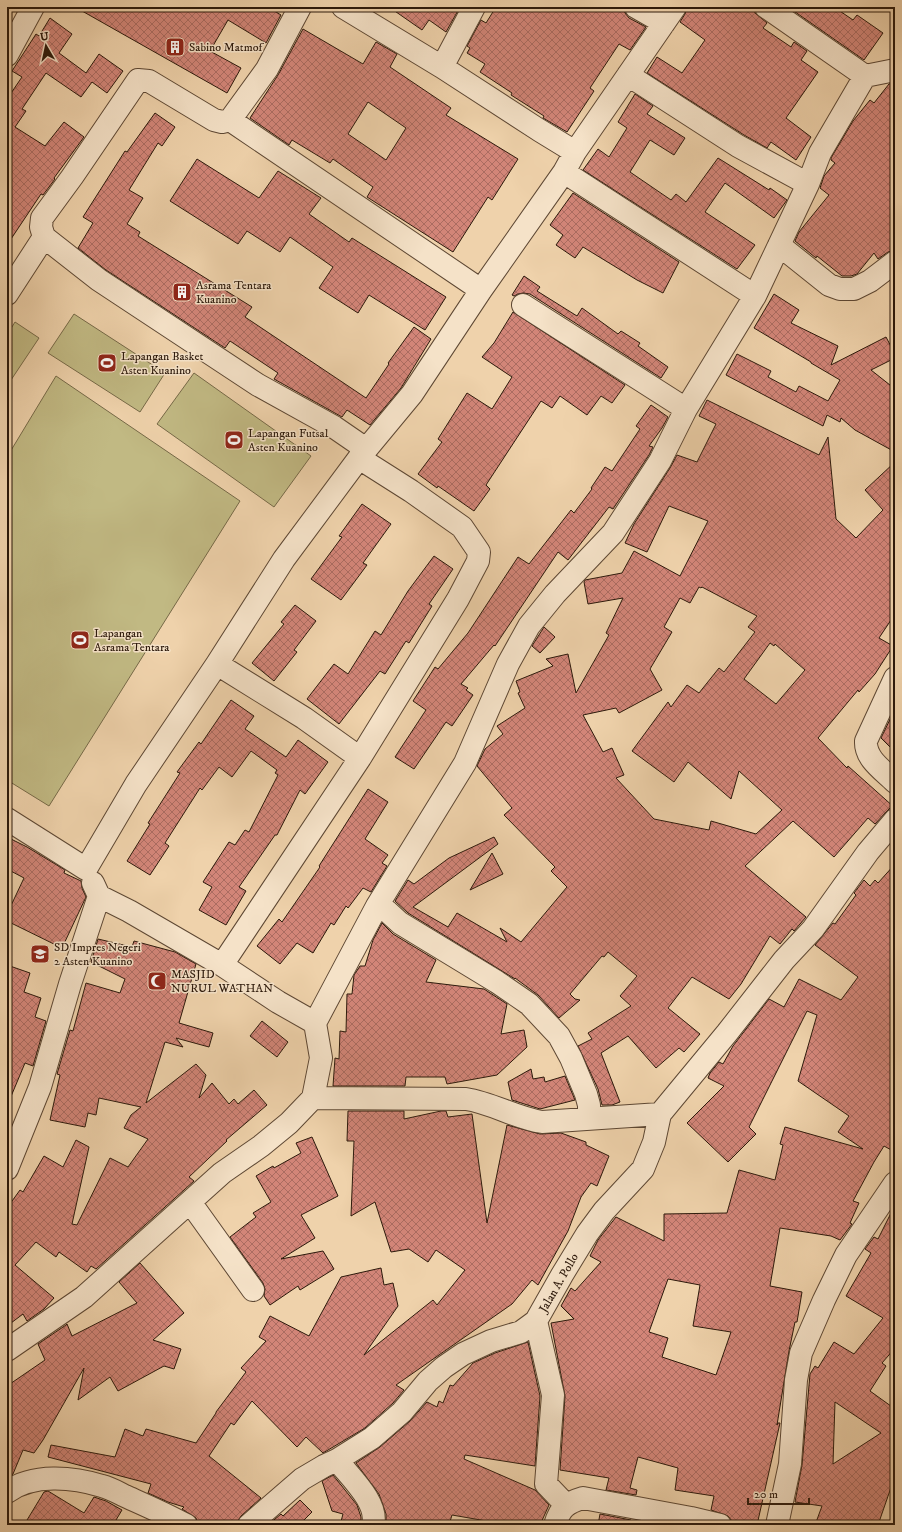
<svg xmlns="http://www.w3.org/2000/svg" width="902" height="1532" viewBox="0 0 902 1532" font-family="'IM FELL DW Pica',serif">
  <defs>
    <pattern id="building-cross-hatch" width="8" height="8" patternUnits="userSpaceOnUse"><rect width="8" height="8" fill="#d28578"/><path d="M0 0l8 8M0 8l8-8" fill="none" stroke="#ab6c61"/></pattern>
  </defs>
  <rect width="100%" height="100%" fill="#efd2ab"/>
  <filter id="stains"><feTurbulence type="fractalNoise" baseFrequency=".005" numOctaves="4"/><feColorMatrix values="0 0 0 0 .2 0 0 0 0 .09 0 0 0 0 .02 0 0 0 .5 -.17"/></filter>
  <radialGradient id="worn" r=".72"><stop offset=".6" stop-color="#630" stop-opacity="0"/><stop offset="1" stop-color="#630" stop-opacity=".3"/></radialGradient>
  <path fill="#c1b983" stroke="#766947" d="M74,314L165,373L140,412L48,353Z
    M15,322L39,338L7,386V335Z
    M194,373L311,456L274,507L157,424Z
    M56,376L240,501L49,806L7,780V457Z"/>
  <path fill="url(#building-cross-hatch)" stroke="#2c190b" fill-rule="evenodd" d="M75,7H268L281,15L266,43L228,20L210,51L241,68L227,93Z
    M389,7H460L446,32L429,20L422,30Z
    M496,7H624L625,13L629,18L646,27L630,50L619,44L590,88L594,91L567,132L543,118L544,116L511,95L512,93L480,72L485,64L467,53L470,48L467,46L481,20L486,23Z
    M687,7H754L755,13L767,23L763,28L791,47L794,42L807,51L801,60L818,72L786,118L811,137L796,160L771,142L767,148L744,135L647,73L657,57L682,73L705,40L680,22L685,14Z
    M788,7H834L853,20L857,15L883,33L864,60Z
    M50,18L72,34L59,53L86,73L99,54L123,71L107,93L92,82L81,97L46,73L22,109L26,111L15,127L45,146L64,122L84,137L54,178L55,179L43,195L41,194L7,245V99L22,77L12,71L36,34L39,36Z
    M303,29L363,64L376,42L397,54L390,67L451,108L446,115L518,159L492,200L488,197L453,252L367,197L373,187L333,159L330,163L292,140L289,145L250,118L278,75ZM368,102L406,128L386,160L348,134Z
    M895,83V250L888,252L878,259L874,253L857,274L851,276H842L817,256L816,258L795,241L799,232L829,195L820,188L824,176L835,163L831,160V158L853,121L870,100L874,103L889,84Z
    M635,94L653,106L647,114L685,138L674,155L650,140L630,172L671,200L676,194L686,202L718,158L769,190L770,188L787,200L774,218L725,183L705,212L755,245L737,269L583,170L598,149L609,157L627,128L618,122Z
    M155,113L175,127L162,146L158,143L129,190L143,198L127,224L140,232L138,236L252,307L245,317L366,398L389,364L388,363L414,327L431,339L401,388L370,425L347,410L342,417L274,379L278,373L230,341L225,348L106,270L78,248L93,223L83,217L125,151L127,152Z
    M197,159L259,198L278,171L321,198L309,214L349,242L352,238L446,297L425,330L369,295L358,313L319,288L333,267L290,237L280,252L247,231L238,244L170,201Z
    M573,193L679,262L663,293L637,280L583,247L575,258L556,245L563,235L550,225Z
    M524,276L540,287L537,291L577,316L582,308L618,334L621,331L640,343L638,346L668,367L661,378L530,294L523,293L518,294L514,296L512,295Z
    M774,294L799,310L791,323L838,346L831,365L886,337L895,354V358L871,370L895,389V452L855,430L841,418L840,422L827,415L823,426L726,375L737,354L771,371L768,377L796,392L799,386L828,401L840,380L811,363V362L754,328Z
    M513,312L625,385L612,403L601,396L587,415L560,396L552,408L541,401L486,485L490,489L474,511L438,486L437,488L418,474L442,442L438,439L467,393L492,409L512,377L482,357L494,343Z
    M707,400L819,455L828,437L836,519L856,538L883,510L865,490L895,462V614L879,638L893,646L875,674L859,692L858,690L818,738L847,768L848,766L895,808H890L886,812L875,824L868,818L834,857L793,821L745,866L806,917L794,931L792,929L780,944L770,936L741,984L729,999L692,977L668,1008L700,1034L684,1052L679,1048L656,1068L628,1036L601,1053L620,1102L612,1105H602L598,1089L578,1046L592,1039L588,1033L631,1006L620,996L637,976L608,952L604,957L602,956L570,994L575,999L580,1000L559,1018L538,995L515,978V979L408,913L395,901L408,880L414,884L449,858L494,837L498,844L413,907L448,927L457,913L507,942L500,928L521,942L567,887L551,871L555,867L504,815L512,808L477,766L485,749L503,734L497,726L525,708L518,693L520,692L516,681L553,666L546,659L568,654L576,693L609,635L606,633L623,598L588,604L584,582L585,580L622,573L634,551L680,576L708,521L669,506L647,552L625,543L634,524L670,468L677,455L697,462L716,424L699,416ZM699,587L701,588L702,587L757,616L748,627L755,632L724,672L719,668L699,693L687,685L671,707L668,702L632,751L674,782L688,762L731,799L739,771L782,810L756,834L711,821L709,830L654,819L616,778L624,775L612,748L603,752L583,715L616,708L619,713L662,690L650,669L672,632L664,627L680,598L690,603ZM770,643L774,646L775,644L805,670L776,704L744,679Z
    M651,405L668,417L662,428L649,446L653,447L649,455L613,509L609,507L568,560L558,552L495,646L494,645L461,684L468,688L466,690L473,695L452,726L446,722L414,769L395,757L426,710L413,701L435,667L438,669L468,633L518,557L529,564L571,510L574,513L592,489L591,488L605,467L612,471L640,429L636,426Z
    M362,504L391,524L363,563L367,565L341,600L311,579L342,537L339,536Z
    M434,556L453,569L429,604L432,606L409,643L406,641L385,674L380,671L339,724L307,699L334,664L348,674L375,631L381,635L408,591Z
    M295,605L316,621L294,650L297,652L274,681L252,663L284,624L281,622Z
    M544,627L555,637L540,653L532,646Z
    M231,700L254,716L245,729L286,757L298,740L328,762L305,794L300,790L277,835H275L239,887L246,891L226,925L199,910L212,887L203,882L229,842L235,845L245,830L249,832L278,775L275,773L277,770L251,751L232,777L219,767L202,790L200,788L165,843L169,846L150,875L127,861L150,824L148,823L180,773L177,772L199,742L201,744Z
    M895,709V752L881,738Z
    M368,789L388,802L365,839L388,855L382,863L387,866L371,892L363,888L348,908L346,906L334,925L331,923L313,953L297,943L280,964L257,946L279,919L282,922L320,867L319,866Z
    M7,837L27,847L65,870L64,873L81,881L82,888L86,897L62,948L7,921V914L24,878L7,869Z
    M492,853L503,874L470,890Z
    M895,864V1152L884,1146L874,1162L853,1201L859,1203L850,1223L852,1224L840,1240L831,1236L780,1228L770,1286L802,1292L797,1322H795L789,1351L777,1425L778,1423H780L757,1525H732V1521L728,1516L711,1510L714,1496L675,1490L678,1468L638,1457L630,1488L637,1490L636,1495L606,1490L609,1478L560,1470L565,1396L551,1323L574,1319L561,1306L571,1288L575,1291L601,1262L590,1256L598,1240L616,1217L664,1241V1214L727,1213L739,1170L775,1180L783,1145L780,1144L785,1127L863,1149L838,1132L849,1116L798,1081L817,1015L807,1011L749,1127L756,1134L728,1162L687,1123L724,1086L708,1078L710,1073L719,1062L723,1064L733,1046L769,999L784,1007L799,979L841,1000L858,977L815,945L833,923L835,924L856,895L854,893L864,880L870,886L875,880L878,883ZM668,1279L700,1285L693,1326L731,1332L716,1375L662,1357L668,1338L649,1332Z
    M382,923L393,934L436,960L426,982L484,989L507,1004L501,1034L524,1030L527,1047L497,1075L447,1084L445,1077H406L405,1086H333L335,1058L339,1059L340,1031L346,1032L347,994H352L354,975L360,966H365L373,940Z
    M98,939L132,947L134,941L175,952L196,964L179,1023L213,1033L209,1047L176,1038L183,1047L165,1042L146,1103L196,1064L206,1075L199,1098L212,1083L229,1104L234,1099L238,1104L254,1090L267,1105L226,1140L227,1141L189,1177L194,1181L96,1269L91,1266L87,1272L59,1252L56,1257L36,1242L15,1265L54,1298L44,1309L27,1321L23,1314L7,1326V1208L20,1190L23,1192L44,1156L63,1167L76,1140L89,1147L72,1224L77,1225L110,1158L128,1167L148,1139L124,1128L131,1115L141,1107L99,1098L96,1115L88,1113L85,1127L50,1120L60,1075L57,1074L70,1030L73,1031L86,983L120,993L125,979L91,962Z
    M7,965L30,973L24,992L41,998L35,1017L46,1021L33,1066L25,1063L7,1106Z
    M262,1021L288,1042L277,1057L250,1036Z
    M531,1069L533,1079L544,1077L545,1082L565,1076L575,1100L540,1109L512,1100L508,1082Z
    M348,1111H404V1119L441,1111H446L448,1117L472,1114L487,1223L507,1125L540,1134L561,1133L586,1142V1145L609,1156L597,1186L591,1183L581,1197L568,1231L538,1285L532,1280L512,1304L396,1385L404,1390L393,1403L365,1428L323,1453L306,1437L297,1447L252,1401L234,1425L231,1423L209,1456L261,1498L241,1516L236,1525H198L196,1518L182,1509L184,1507L168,1502L148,1493L151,1484L48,1457L51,1445L115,1457L125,1429L143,1436L146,1429L196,1443L216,1413V1412L246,1372L241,1368L266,1341L259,1337L270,1316L309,1336L341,1277L381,1268L384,1285L393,1283L398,1306L364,1355L433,1300L437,1305L465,1270L436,1250L428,1262L409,1249L391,1252L375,1202L351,1216L354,1141H347Z
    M312,1137L338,1196L301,1215L315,1238L281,1259L323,1251L334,1269L300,1290L298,1286L270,1305L264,1296L265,1289L263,1283L230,1237L256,1217L253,1213L271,1202L256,1176L273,1166L274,1168L301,1153L296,1143Z
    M895,1205V1348L882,1363L886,1366L870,1391L895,1409V1476L878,1525H815L822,1506L795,1502L802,1465L810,1374L815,1366L818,1368L834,1342L854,1354L883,1318L846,1296L871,1253L865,1249L874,1237L878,1239ZM835,1402L881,1433L833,1464Z
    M140,1263L184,1313L153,1340L181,1349L174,1369L164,1366L118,1391L110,1377L78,1400L84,1368L43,1440L34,1453L23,1450L13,1474L7,1478V1386L45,1360L38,1344L66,1325L67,1324L72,1336L137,1303L119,1282Z
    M528,1342L540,1396L535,1466L465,1455L464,1459L535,1490L549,1505L540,1525H498V1523L452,1515L449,1525H386V1514L379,1494L356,1463L380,1447L410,1421L427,1402L437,1407L439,1401L443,1403L450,1385L453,1386L473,1363L495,1353Z
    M333,1475L357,1505L361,1517V1525H340L343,1514L332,1511L322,1481Z
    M48,1491L84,1513L94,1497L106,1501L122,1510L113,1525H24L44,1492Z
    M300,1500L312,1512L299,1525H268L281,1514L283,1516Z
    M600,1514L631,1520L630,1525H598Z"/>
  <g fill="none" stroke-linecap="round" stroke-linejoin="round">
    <defs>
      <path id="minor" d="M343,7L442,67L474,7
        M636,7L664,23
        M766,7L865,76
        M7,55L33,7
        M442,67L539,130L575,152
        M628,75L738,146L808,184
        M230,120L481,290
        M564,172L755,296
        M44,237L41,227L42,218L72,177L138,80L149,81L214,120L222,122L230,120L267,69L300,7
        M779,245L829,285L840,289H854L870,281L895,262
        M7,294L44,237L99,280L258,385L334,427L366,449
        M523,305L686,409
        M359,458L411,491L462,527L479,552L478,561L458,599L360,758
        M217,664L304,718L360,758L222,965
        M895,678L866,741C865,759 883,770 895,782
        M7,819L86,869L136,784L217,664L284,559L359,458L412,394L481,290L564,172L575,152L675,7
        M93,883L99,896L129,911L222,965L278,1002L315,1023
        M377,906L388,912L400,923L497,982L529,1004L559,1036L571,1058L586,1094L589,1105V1118
        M313,1098L466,1099C492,1103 516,1118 542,1122L660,1114
        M7,1169L40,1087L70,984L99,896
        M190,1202L253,1290
        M536,1321L553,1395L546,1484L566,1505
        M7,1350L84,1297L222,1173L261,1146L289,1123L313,1098L321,1058L315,1023L377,906L465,763L508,664L529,626L555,594L613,533L660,461L686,409L755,296L808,184L820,153L865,76L895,70
        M337,1460C350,1477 379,1503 373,1525
        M7,1492C33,1473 73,1477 102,1486C110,1488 117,1492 125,1496C145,1505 166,1514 186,1525
        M249,1525L302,1479L324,1466L337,1460L372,1438L402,1412L428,1381L444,1367L463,1354L491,1341L521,1332L536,1321L562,1275L587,1234L604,1211L643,1169L654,1142L660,1114L727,1033L784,960L813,929L868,852L895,820
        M555,1525C560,1508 566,1503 583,1498L691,1518L720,1525
        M777,1525L790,1464L796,1380L801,1353L824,1300L846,1255L895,1183"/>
    </defs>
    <use href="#minor" stroke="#5d4733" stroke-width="24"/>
    <use href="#minor" stroke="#f5e2c8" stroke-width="22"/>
  </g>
  <defs>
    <symbol id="building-square" viewBox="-11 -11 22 22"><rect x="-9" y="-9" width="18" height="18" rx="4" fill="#8f2418" stroke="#f5e2c8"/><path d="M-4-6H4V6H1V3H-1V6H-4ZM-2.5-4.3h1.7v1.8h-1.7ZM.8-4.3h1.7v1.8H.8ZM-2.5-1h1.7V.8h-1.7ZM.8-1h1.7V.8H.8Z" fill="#fff"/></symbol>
    <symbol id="stadium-square" viewBox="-11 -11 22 22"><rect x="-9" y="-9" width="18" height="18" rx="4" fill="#8f2418" stroke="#f5e2c8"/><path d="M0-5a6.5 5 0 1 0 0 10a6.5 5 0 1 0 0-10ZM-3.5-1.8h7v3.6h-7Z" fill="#fff"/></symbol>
    <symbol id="school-square" viewBox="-11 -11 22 22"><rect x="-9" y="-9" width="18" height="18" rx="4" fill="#8f2418" stroke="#f5e2c8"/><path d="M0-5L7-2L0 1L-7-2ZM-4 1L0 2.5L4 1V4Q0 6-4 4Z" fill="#fff"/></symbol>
    <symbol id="mosque-square" viewBox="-11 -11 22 22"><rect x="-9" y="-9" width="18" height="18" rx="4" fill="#8f2418" stroke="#f5e2c8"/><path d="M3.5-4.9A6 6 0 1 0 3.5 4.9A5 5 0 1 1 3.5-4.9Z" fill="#fff"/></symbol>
  </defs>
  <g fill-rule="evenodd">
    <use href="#building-square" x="164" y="36" width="22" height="22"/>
    <use href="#building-square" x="171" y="281" width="22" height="22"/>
    <use href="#stadium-square" x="96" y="352" width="22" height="22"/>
    <use href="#stadium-square" x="223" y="429" width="22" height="22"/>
    <use href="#stadium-square" x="69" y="629" width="22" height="22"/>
    <use href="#school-square" x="29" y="943" width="22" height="22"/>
    <use href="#mosque-square" x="146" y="970" width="22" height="22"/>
  </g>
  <g text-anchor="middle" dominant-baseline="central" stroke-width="3" stroke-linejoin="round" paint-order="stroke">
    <g font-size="12" fill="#2c190b" stroke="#f5e2c8" text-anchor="start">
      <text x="189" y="47">Sabino Matmof</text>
      <text x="196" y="285">Asrama Tentara<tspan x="196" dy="14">Kuanino</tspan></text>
      <text x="121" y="356">Lapangan Basket<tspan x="121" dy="14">Asten Kuanino</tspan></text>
      <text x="248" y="433">Lapangan Futsal<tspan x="248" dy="14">Asten Kuanino</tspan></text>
      <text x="94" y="633">Lapangan<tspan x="94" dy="14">Asrama Tentara</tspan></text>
      <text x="54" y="947">SD Impres Negeri<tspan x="54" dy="14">2 Asten Kuanino</tspan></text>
      <text x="171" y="974">MASJID<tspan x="171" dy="14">NURUL WATHAN</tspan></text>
    </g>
    <g font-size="12" fill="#2c190b" stroke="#f5e2c8">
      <text transform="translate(559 1283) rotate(-60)">Jalan A. Pollo</text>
    </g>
  </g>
  <rect width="902" height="1532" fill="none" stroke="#efd2ab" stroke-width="24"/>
  <rect x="8" y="8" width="886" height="1516" fill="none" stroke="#2c190b" stroke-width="2"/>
  <rect x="12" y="12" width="878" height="1508" fill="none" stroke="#2c190b"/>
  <g transform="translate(46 46) rotate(351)" stroke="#f5e2c8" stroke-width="3" paint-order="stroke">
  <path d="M0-3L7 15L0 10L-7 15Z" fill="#2c190b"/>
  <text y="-6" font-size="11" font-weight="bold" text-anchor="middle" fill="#2c190b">U</text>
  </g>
  <path d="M748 1498v6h61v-6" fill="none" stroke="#2c190b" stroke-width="2"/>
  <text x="754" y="1498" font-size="12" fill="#2c190b" stroke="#f5e2c8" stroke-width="3" paint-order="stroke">20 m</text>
  <rect width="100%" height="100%" filter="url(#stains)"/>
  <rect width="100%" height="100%" fill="url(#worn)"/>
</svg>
